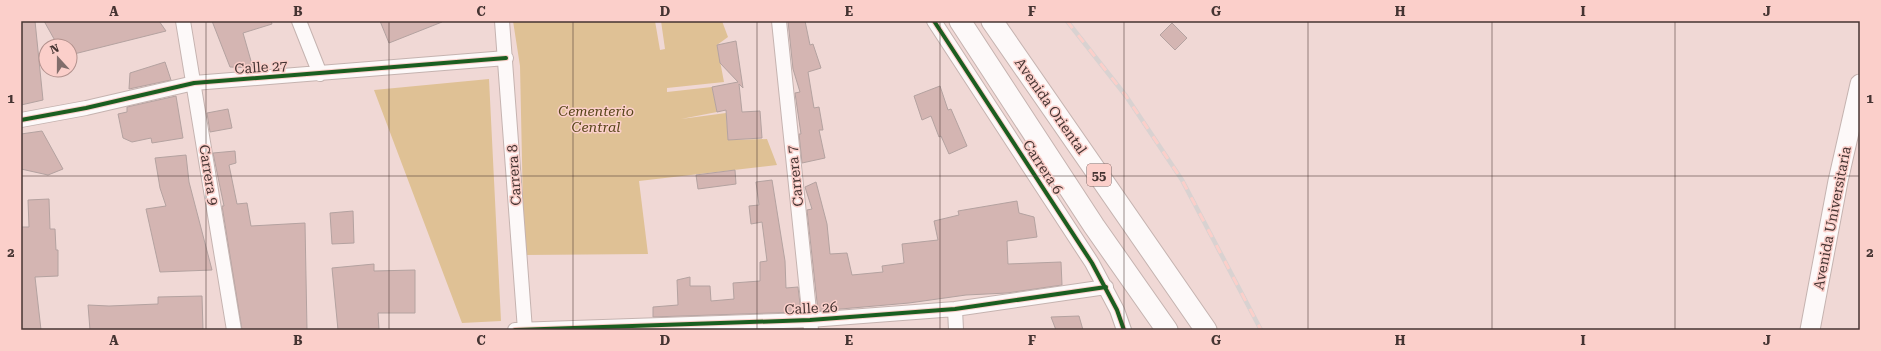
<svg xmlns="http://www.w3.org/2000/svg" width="1881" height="351" viewBox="0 0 1881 351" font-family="'Roboto Serif',serif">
  <rect width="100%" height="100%" fill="#f0d8d5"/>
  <path fill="#dfc195" d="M513,21H655L660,50L665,49L661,21H722L728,37L717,45L724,82L667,88V92L712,87L717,112L681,119L726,113L728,140L767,139L777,165L639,181L648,254L524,255L520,66Z
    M489,79L501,321L462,323L374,90Z"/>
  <path fill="#d4b5b2" stroke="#b4a2a0" d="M21,21H35L43,100L21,105Z
    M44,21H159L166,31L70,55V46H58Z
    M212,21H271L272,24L243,33L253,68L230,67Z
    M380,21H442V22L389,43Z
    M788,21H805L810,45L813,44L821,68L808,72L814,108L819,107L823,130H819L825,158L802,163L799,134H801L795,93L800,92L793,69Z
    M1172,23L1187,38L1175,50L1160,35Z
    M736,41L743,88L739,84L742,112L760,111L762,138L728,140L726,110L717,112L712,87L738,82L720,63L717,45Z
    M165,62L171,80L129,89L130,73Z
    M940,86L948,110L951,109L967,146L949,154L941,136L939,137L931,116L922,120L914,96Z
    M176,96L183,138L152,143L151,138L132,142L123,138L118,114L127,112V107Z
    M228,109L232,128L210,132L207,113Z
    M42,131L63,169L48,175L21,169V134Z
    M235,151L236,163L229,165L237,204L247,203L251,226L305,223L307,330H242L222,206H224L213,153Z
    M186,155L189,182L212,270L160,272L146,209L166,206L160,188L155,158Z
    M735,170L736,184L698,189L696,175Z
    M772,180L785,261L786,288L798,287L801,312L653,317V307L678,305L677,280L690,277V286H710L711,301L734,299L733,283L760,281V262L767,261L762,222L751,224L749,206L759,205L756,182Z
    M816,182L827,224L830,254L847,253L852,275L883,272L882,266L904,263L902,244L938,240L934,221L959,215L958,211L1017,201L1019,213L1034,217L1037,237L1007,241L1008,264L1061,262L1062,285L1007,293L966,295L909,303L818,311L807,210L812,209L805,187Z
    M49,199L50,229H55L56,250H58V276L35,277L41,330H21V227H29L28,200Z
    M353,211L354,243L332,244L330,213Z
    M374,264V271L415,270V313H378L379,330H338L332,268Z
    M202,296L203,330H90L88,305L109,306L158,304V297Z
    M1079,316L1083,330H1056L1051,317Z"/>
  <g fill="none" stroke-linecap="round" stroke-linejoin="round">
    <defs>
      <path id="street" d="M183,21L234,330
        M299,21L320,74
        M502,21L525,330
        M779,21L811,330
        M934,21L1092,263L1117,310L1124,330
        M21,120L86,108L194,83L506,58
        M955,309L956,330
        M515,330L810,320L955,309L1106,287"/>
      <path id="secondary" d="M1810,330L1838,181L1860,84"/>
      <path id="primary" d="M960,21L1094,226L1167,330
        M992,21L1206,330"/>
    </defs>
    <use href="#street" stroke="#c5b3b0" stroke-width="16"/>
    <use href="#secondary" stroke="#c5b3b0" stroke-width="21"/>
    <use href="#primary" stroke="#c5b3b0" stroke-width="23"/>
    <use href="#street" stroke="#fdf9f9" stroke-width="14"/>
    <use href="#secondary" stroke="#fdf9f9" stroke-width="19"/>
    <use href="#primary" stroke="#fdf9f9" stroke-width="21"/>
    <defs>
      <path id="rail" d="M1067,21L1126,96L1182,180L1261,330"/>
    </defs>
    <use href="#rail" stroke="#d9d2d1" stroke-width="4.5"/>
    <use href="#rail" stroke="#fbcfca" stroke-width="3" stroke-dasharray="9" stroke-linecap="butt"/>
    <defs>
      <path id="cycleway" d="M934,21L1092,263L1117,310L1124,330
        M21,120L86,108L194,83L506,58
        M515,330L810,320L955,309L1106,287"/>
    </defs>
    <use href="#cycleway" stroke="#fbcfca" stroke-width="6"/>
    <use href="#cycleway" stroke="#1b5e20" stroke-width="4"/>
  </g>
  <path fill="none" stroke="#453432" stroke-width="1" stroke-opacity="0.55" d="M206,21V330M389,21V330M573,21V330M757,21V330M940,21V330M1124,21V330M1308,21V330M1492,21V330M1675,21V330M21,176H1860"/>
  <g text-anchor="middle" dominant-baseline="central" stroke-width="3" stroke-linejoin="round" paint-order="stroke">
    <rect fill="#fbcfca" stroke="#7c6260" stroke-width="1" x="1087" y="164" width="24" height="22" rx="3"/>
    <g font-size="13" font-weight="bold" fill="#453432">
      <text x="1099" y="175">55</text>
    </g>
    <g font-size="14" fill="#453432" stroke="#fbcfca">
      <text transform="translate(261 67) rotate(-4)">Calle 27</text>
      <text transform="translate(1051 106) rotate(55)">Avenida Oriental</text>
      <text transform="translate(1043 167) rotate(57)">Carrera 6</text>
      <text transform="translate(209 175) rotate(81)">Carrera 9</text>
      <text transform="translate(514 175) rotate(-94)">Carrera 8</text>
      <text transform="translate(795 176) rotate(-96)">Carrera 7</text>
      <text transform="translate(1832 218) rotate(-79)">Avenida Universitaria</text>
      <text transform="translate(811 308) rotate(-3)">Calle 26</text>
    </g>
    <g font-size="14" font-style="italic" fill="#574519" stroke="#fbcfca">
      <text x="596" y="111">Cementerio<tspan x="596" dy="16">Central</tspan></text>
    </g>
  </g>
  <rect width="1881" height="351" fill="none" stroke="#fbcfca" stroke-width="44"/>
  <g transform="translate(58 58) rotate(339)"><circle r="19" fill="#fbcfca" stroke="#b2918d"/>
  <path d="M0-3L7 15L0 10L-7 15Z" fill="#816d6b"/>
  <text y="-6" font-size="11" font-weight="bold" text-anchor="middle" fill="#453432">N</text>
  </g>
  <rect x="22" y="22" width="1837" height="307" fill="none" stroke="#453432" stroke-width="1.5"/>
  <g font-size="13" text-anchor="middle" font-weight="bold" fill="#453432">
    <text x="114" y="16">A</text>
    <text x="298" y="16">B</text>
    <text x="481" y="16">C</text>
    <text x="665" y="16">D</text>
    <text x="849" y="16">E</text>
    <text x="1032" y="16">F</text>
    <text x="1216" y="16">G</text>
    <text x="1400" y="16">H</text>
    <text x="1583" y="16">I</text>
    <text x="1767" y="16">J</text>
    <text x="11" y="103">1</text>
    <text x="1870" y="103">1</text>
    <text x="11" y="257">2</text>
    <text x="1870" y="257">2</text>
    <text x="114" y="345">A</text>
    <text x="298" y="345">B</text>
    <text x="481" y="345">C</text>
    <text x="665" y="345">D</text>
    <text x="849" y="345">E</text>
    <text x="1032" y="345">F</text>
    <text x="1216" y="345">G</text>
    <text x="1400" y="345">H</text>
    <text x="1583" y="345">I</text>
    <text x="1767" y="345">J</text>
  </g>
</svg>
